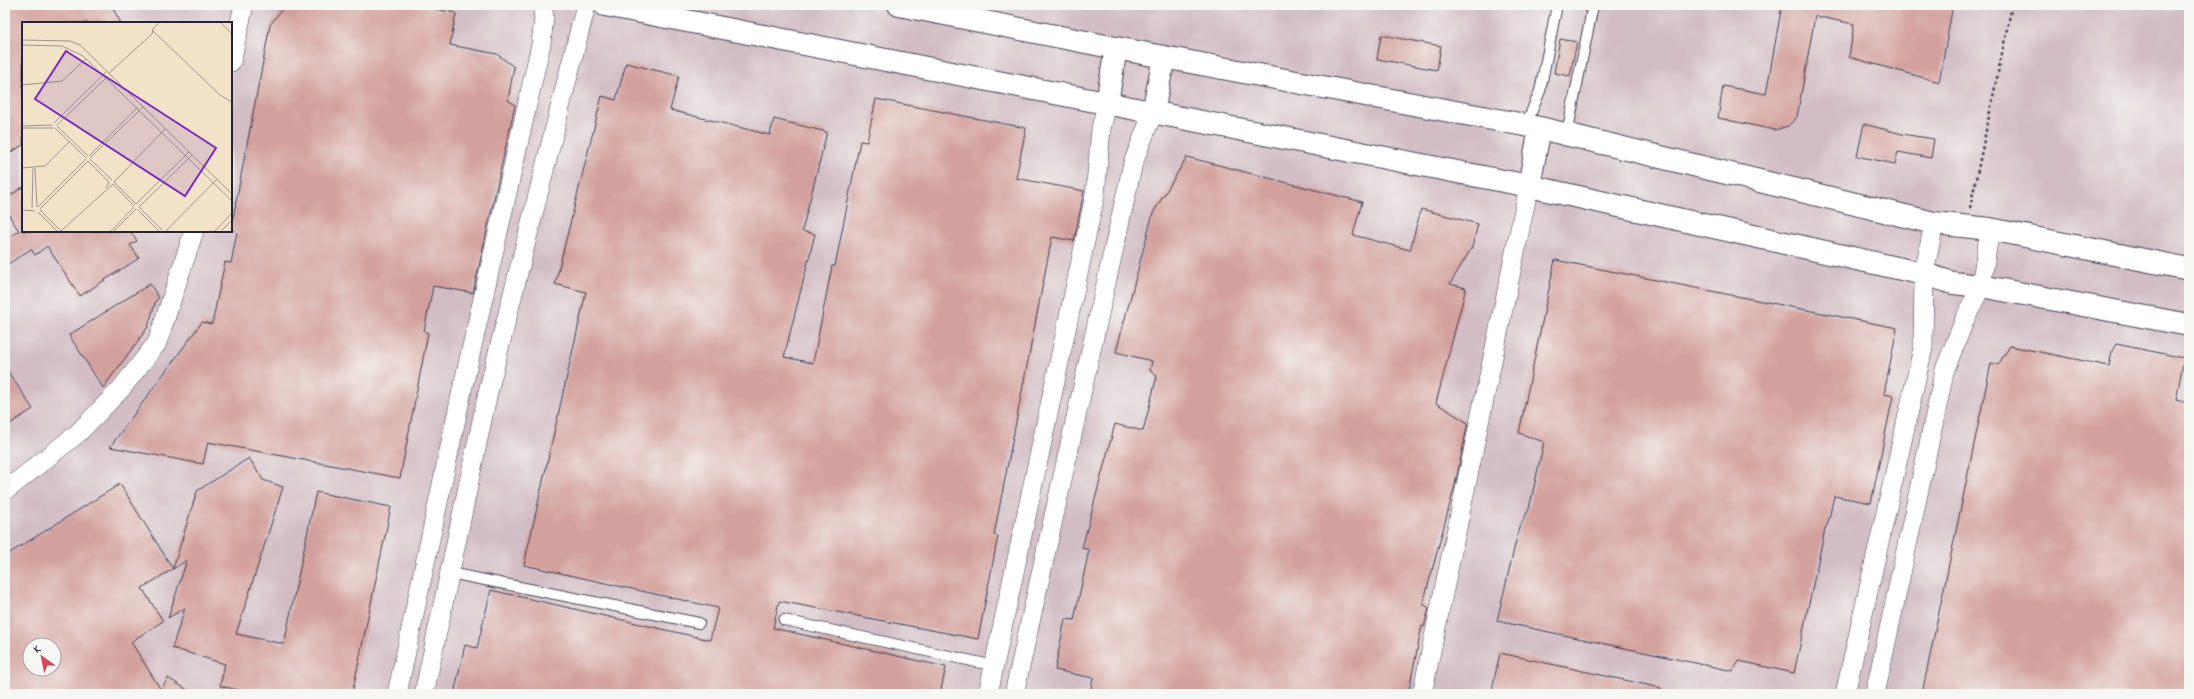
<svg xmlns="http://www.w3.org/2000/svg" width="2194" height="699" viewBox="0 0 2194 699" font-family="'Indie Flower',sans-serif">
  <rect width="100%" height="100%" fill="#f6f6f2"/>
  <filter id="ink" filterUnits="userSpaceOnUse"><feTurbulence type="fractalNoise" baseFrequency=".025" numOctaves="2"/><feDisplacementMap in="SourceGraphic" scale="8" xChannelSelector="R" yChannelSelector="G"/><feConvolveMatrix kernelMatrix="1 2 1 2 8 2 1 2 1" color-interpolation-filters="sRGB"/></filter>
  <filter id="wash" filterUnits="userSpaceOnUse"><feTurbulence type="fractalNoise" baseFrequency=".012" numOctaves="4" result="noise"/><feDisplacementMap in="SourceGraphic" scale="16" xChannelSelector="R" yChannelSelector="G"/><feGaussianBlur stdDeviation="0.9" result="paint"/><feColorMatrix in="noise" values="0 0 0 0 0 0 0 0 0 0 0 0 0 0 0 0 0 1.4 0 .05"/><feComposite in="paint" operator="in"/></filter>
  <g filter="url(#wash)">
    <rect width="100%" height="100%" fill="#f1e2c8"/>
    <path fill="#d2bdc5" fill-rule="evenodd" d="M5,5H2189V694H5ZM23,23H231V231H23ZM30,645H54V669H30Z"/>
    <g id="blocks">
      <path fill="#d3a19d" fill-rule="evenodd" d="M5,5H111L121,23H23V145L5,156Z
        M285,5H416L456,13L450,45L497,54L514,67L508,100L515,105L473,293L433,286L424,331L428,333L400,478L208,442L203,464L110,447L202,322L212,324L225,262L231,263L237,232L231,228L270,25Z
        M1782,5H1953L1939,82L1849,57L1854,24L1815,16L1797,117L1788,126L1775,130L1718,118L1723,86L1766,94Z
        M1381,35L1441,46L1437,70L1377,59Z
        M1560,39L1577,42L1570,76L1554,73Z
        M626,63L679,76L670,110L770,135L774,119L827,132L802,231L815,234L784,357L813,363L832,266H835L860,141L867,142L876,99L1026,128L1016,178L1084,191L1074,241L1052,237L994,535L998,536L978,639L779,601L773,628L946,667L940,694H454L465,645L477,648L491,590L710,640L718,608L524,565L586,292L555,284L602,96L616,100Z
        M1864,124L1902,134L1934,139L1931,158L1898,152L1895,164L1857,156Z
        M1187,157L1362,202L1353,235L1410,250L1421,209L1478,224L1472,247L1450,284L1466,288L1436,403L1468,423L1455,485L1423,604L1429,608L1424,627L1422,626L1408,694H1090L1093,678L1055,670L1065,619L1074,620L1089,550L1082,548L1115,424L1143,431L1157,376L1150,371L1152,361L1116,352L1153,213Z
        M23,187V231H130L137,241L130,245L139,258L80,296L47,246L35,255L31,249L5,266V240L19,231L5,209V199Z
        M1555,260L1897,328L1884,394L1893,396L1871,503L1834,496L1828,523L1825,529L1794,673L1739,661L1733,671L1497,621L1519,528L1529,509L1544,442L1519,433Z
        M150,284L159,298L156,300L148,327L103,388L69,335Z
        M2116,344L2184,358L2176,400L2189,403V694H1922L1991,363L1998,365L2010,346L2109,366L2112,351Z
        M5,367L33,409L5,427Z
        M249,458L263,480L283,487L236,634L284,644L316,492L391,507L352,694H258L220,686L225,664L172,648L185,608L168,618L187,560L173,569L197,491Z
        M120,484L173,569L142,588L163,621L131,642L161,690L168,678L194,694H5V556ZM30,645H54V669H30Z
        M1500,653L1661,688L1660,694H1491Z"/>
    </g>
  </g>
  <g filter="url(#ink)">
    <use href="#blocks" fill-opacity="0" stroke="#413f50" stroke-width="1"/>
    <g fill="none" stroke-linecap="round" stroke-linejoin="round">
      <defs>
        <path id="service" d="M1526,125L1540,91L1557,5
          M1567,134L1593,5
          M450,573L699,623
          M784,620L995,666"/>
        <path id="minor" d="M231,62L244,5
          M5,491L77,434L120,390L157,343L194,231
          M397,694L463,386L541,44L544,18L542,5
          M424,694L488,392L586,5
          M988,694L1095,195L1101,129L1107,103
          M1014,694L1133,163L1153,112
          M1422,694L1529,186
          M1845,694L1923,348L1924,274L1934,223
          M1875,694L1945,369L1965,319L1981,286L1990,229"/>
        <path id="tertiary" d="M605,5L1529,186L1924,274L1953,283L1981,286L2189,325
          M899,5L1116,48L1540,128L1934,223L1990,229L2189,269
          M1107,103L1116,48
          M1153,112L1164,57
          M1529,186L1540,128"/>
      </defs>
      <use href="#service" stroke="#413f50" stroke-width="12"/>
      <use href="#minor" stroke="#413f50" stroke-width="20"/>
      <use href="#tertiary" stroke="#413f50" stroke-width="24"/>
      <path stroke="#413f50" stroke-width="2.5" stroke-dasharray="3 3" stroke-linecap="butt" d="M1970,208L2012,5"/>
      <use href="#service" stroke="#fff" stroke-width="10"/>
      <use href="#minor" stroke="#fff" stroke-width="19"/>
      <use href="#tertiary" stroke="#fff" stroke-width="22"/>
    </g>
  </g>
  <g transform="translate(22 22)">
    <rect width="210" height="210" fill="#f1e2c8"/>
    <path fill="none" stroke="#9e9590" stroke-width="1" d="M198,0L210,12M131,9L198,73L210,80M0,18L48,19L58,23L210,172M0,23L40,24L61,34L210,179M87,51L130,12L131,7L138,0M0,63L40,59L64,37M32,101L85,49M35,103L85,55M0,104L30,103M35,104L66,134M0,106H32M33,106L64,136M67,134L116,85M68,136L121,85M68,137L90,158M66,139L87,160L84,166M0,146L23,144L48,119M13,146L15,185M92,160L144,106M92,160L114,182M114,182L167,130M16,185L64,137M117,185L170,133M117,185L140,208M10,186L11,146M18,187L66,139M115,187L138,210M0,188L13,189M18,188L39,209M16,190L36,210M39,209L91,162L112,184M88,210L112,185M91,210L114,187M143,210L195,157M192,210L210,191M198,210L210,198"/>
    <path fill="#7b2cbf" fill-opacity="0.15" stroke="#7b2cbf" stroke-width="2" d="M44,29L194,126L163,174L13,77Z"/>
    <rect width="210" height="210" fill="none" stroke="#22223b" stroke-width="2"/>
  </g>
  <rect width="2194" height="699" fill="none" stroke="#f6f6f2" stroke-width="20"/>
  <g transform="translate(42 657) rotate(327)"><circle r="19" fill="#f6f6f2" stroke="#a1a1a9"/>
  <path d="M0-3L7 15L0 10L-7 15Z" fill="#d1495b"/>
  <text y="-6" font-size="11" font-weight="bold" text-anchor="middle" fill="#22223b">K</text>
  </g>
</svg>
